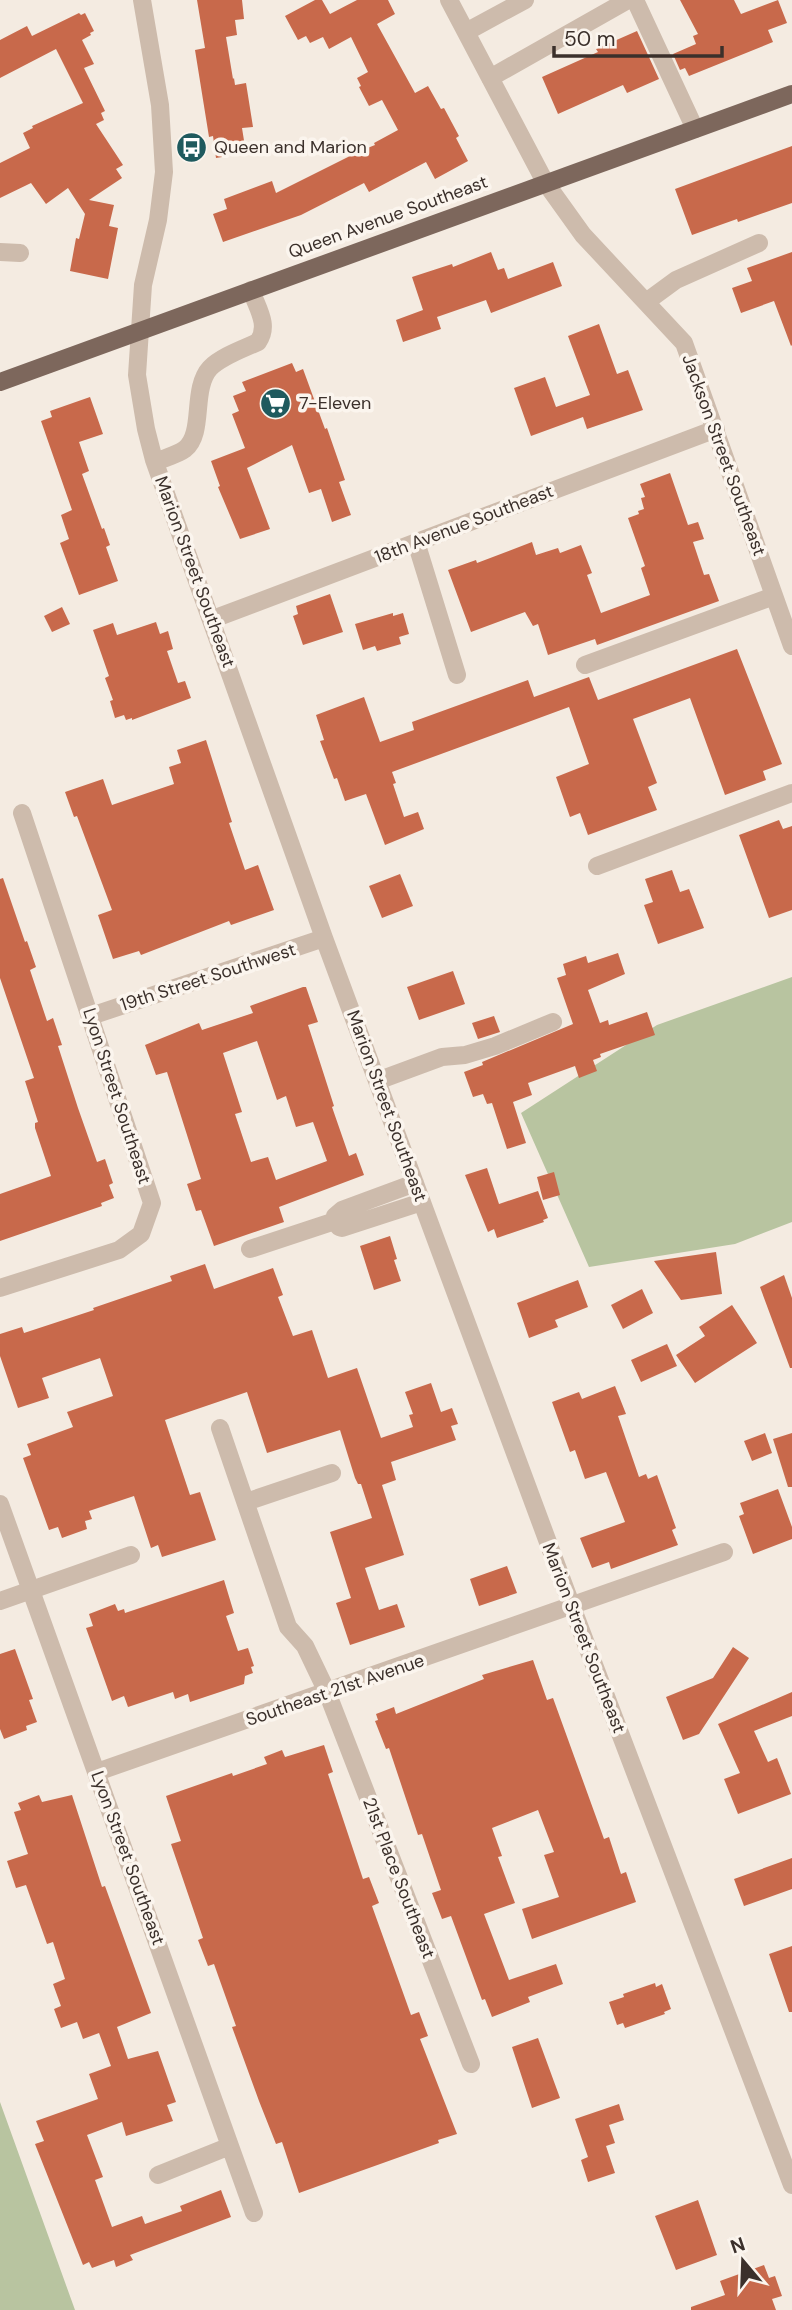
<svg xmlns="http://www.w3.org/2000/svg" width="792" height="2310" viewBox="0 0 792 2310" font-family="'DM Sans',sans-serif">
  <rect width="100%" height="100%" fill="#f4ebe1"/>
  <path fill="#b8c4a0" d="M792,977V1222L735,1244L589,1267L521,1113L657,1025Z
    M0,2102L75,2310H0Z"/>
  <path fill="#c8694b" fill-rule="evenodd" d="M197,0H242L244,19L235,20L237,35L226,37L233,79L234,78L235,85L246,83L253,127L242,128L246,153L216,158L213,136L209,137L195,50L205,48Z
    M315,0H322L330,14L357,0H388L395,14L377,24L415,93L428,86L441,109L444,108L459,136L456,138L468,161L435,179L426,162L369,192L364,183L301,215L223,242L213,214L227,209L224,199L272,181L276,193L360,151L375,145L374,143L398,130L382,100L369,106L359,87L361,86L357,78L368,72L351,37L329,49L323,37L310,43L306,36L298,40L285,16Z
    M680,0H734L741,14L778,0L787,23L768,30L773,42L689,76L685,68L680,70L673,54L696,44L693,36L698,34Z
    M79,13L81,15L85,13L94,31L90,33L91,35L82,40L94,64L84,68L105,111L101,113L104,120L96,124L123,165L116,169L122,178L89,200L114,205L109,226L118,228L108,279L70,271L76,238L79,239L85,214L68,188L46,204L31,183L0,198V163L30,148L23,133L33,128L32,126L83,103L56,49L0,78V40L27,26L32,36Z
    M637,31L659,79L627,93L623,85L558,114L542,77L598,52L596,49Z
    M792,146V203L738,222L737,219L692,235L675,189Z
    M491,252L498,270L504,268L508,279L553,262L562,286L491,313L486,300L437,317L441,329L403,342L396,320L423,310L412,277L452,264L453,267Z
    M792,252V345L791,346L774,301L741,313L732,288L752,281L747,268Z
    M599,324L617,374L628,370L643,410L587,429L583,417L531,436L514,388L545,377L556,407L590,395L568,336Z
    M292,363L296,372L303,369L325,429L327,428L345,480L339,482L351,515L332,522L321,489L309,493L292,445L247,468L270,529L240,539L218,487L220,486L211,461L245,448L232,414L239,411L233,396L246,391L242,382Z
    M90,397L103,434L79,442L89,471L82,474L102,529L104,528L110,545L106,547L118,581L79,595L60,543L69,539L61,515L72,510L41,421L52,417L50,411Z
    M670,473L688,525L698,522L704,539L693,542L704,575L709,574L719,601L597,645L595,639L548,655L538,624L533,626L525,612L471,632L448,570L476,560L477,563L532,542L536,555L558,548L560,553L581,545L592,573L587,575L601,613L650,595L641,568L645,566L628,518L639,514L638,511L644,509L641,498L645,497L640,484Z
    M330,594L343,632L303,645L293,616L298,614L296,606Z
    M62,607L70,624L52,632L44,616Z
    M393,613V616L403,613L409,634L399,637L401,644L377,651L375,646L363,650L355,624Z
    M156,622L160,634L168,631L173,649L167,651L178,683L185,681L191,698L132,720V718L126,720L124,715L115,718L110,701L113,700L105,678L109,676L93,630L113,623L117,635Z
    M737,649L782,764L763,771L766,780L725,795L690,698L633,719L657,783L648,787L657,810L588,835L580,813L570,817L556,777L589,764L569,707L392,772L396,783L393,784L404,817L418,812L424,829L385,845L366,794L345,801L337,778L334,779L320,741L324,740L316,715L364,697L380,742L414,730L412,722L528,680L534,697L589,677L598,700Z
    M206,740L232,822L229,823L245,870L258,865L274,910L231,925L229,921L141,955L139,951L113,959L98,915L112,910L77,816L74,817L65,792L103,779L112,805L174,784L169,767L181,763L177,750Z
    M779,820L783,829L792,826V910L769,918L739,835Z
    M672,870L680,892L689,889L704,928L658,944L644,905L653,902L645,879Z
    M400,874L413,906L382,918L369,886Z
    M3,878L25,942L27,941L36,967L30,970L47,1021L53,1018L62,1045L58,1046L78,1108L97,1162L105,1159L113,1183L109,1185L114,1198L101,1203L102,1206L0,1241V1194L51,1176L35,1128V1123L38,1122L25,1081L34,1078L0,978V879Z
    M618,953L625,974L588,990L600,1023L608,1020L609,1025L647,1012L655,1035L600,1054L601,1057L593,1060L597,1071L579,1078L575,1066L528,1083L532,1095L513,1102L526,1143L507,1149L492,1103L487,1104L483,1094L473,1097L464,1072L483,1065L482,1062L573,1024L557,978L566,975L563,964L586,956L588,963Z
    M453,971L465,1004L419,1020L407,987Z
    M303,987H306L318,1022L308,1025L334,1106L332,1107L349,1156L356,1153L364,1175L279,1207L284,1222L214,1246L201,1210L196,1211L187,1184L201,1179L167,1072L156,1075L145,1045L199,1023L202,1030L253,1013L250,1006ZM257,1041L277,1100L286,1096L296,1127L313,1122L327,1161L276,1180L268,1157L251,1162L235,1114L242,1112L223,1053Z
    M494,1016L500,1032L478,1039L472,1023Z
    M487,1168L499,1204L538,1191L548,1218L543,1220L544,1222L497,1238L494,1229L488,1232L465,1175Z
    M554,1172L560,1195L543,1200L537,1177Z
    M390,1236L397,1259L394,1260L401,1281L374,1290L360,1246Z
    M716,1252L722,1294L681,1300L654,1261Z
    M205,1264L214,1289L273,1268L283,1295L278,1297L293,1336L312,1330L328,1378L357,1368L381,1438L413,1427L409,1415L413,1414L405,1392L431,1383L441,1412L452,1408L458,1424L451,1426L456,1440L391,1462L396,1480L382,1485L404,1555L365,1568L379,1610L397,1604L405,1627L350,1645L336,1603L351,1598L330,1532L372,1518L361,1484H358L355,1478L340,1430L267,1453L247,1392L165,1420L190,1495L200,1492L216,1540L162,1557L158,1545L151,1548L134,1496L89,1511L92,1519L85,1521L87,1529L62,1538L58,1527L49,1530L23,1458L31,1455L27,1444L73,1427L67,1412L113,1396L100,1358L42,1378L49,1398L18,1408L0,1356V1334L22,1327L24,1333L94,1310L93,1308L172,1281L170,1276Z
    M784,1275L792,1298V1368H790L760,1287Z
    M578,1280L588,1307L555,1320L558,1327L529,1338L517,1303Z
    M642,1289L653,1313L623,1329L611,1305Z
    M732,1305L757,1343L695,1383L676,1355L705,1336L699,1327Z
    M667,1344L677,1366L641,1382L631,1360Z
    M615,1386L626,1414L618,1416L639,1477L646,1474L648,1479L657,1475L676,1528L672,1530L678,1545L611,1569L609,1562L592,1568L580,1538L625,1522L606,1472L585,1479L575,1450L570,1452L552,1402L579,1392L582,1399Z
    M765,1433L772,1453L752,1461L744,1441Z
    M792,1433V1487H788L773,1439Z
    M778,1489L792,1527V1539L753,1554L739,1516L744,1514L740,1503Z
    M507,1566L517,1593L479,1606L470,1579Z
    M224,1580L234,1613L226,1616L238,1651L248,1648L254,1666L251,1667L253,1673L245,1676L244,1684L190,1702L188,1694L175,1699L173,1692L128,1707L124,1696L112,1701L86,1628L93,1626L89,1614L115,1604L118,1611L124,1609L125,1613Z
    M733,1647L749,1658L699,1734L683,1740L666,1697L713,1678Z
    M15,1649L33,1699L29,1700L37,1722L26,1726L27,1730L4,1739L0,1729V1654Z
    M533,1660L547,1700L553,1698L604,1839L609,1837L621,1874L626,1872L636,1902L532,1939L522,1909L559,1897L544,1855L554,1852L538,1810L492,1828L502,1856L498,1857L515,1903L484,1914L509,1980L556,1964L563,1984L528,1997L530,2002L492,2017L485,1999L482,2000L451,1916L442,1919L432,1893L441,1890L422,1834L418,1835L389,1748L386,1749L375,1721L378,1720L376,1714L394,1707L396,1714L484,1679L482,1675Z
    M792,1692V1716L754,1731L768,1762L777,1758L791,1794L738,1814L724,1779L740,1773L718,1724Z
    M324,1745L333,1772L328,1774L363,1879L369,1877L379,1903L372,1906L411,2015L419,2012L428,2036L420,2039L457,2134L438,2140L439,2143L299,2193L282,2142L276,2144L259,2101L232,2027L236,2026L214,1964L208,1966L198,1940L203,1938L171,1844L181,1841L166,1796L232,1773L233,1776L267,1764L264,1757L282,1750L285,1757Z
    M39,1795L42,1802L72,1795L102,1887L105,1886L151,2013L117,2027L128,2059L158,2051L176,2102L167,2105L173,2121L126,2136L122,2122L87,2135L103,2177L95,2180L112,2227L142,2216L145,2224L182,2211L180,2206L221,2190L231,2217L130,2255L133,2260L116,2267L114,2260L92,2268L89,2262L83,2265L35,2144L44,2141L36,2121L98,2099L89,2074L111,2066L99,2033L83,2039L77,2022L61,2028L54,2009L61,2006L53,1984L65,1979L53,1942L47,1944L26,1885L16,1888L7,1861L28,1854L14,1812L21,1810L18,1803Z
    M792,1858V1889L744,1906L734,1879Z
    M792,1946V2012H789L769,1954Z
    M655,1983L656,1987L662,1984L671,2009L664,2012L665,2014L625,2028L623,2023L617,2025L609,2002L624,1997L623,1994Z
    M538,2038L560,2098L532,2108L512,2047Z
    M619,2104L624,2120L609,2125L615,2143L606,2146L615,2173L588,2182L581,2160L588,2157L575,2119Z
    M698,2200L717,2255L676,2270L655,2216Z
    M764,2265L769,2278L775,2276L782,2296L772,2299L776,2310H691V2307L725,2295L720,2281Z"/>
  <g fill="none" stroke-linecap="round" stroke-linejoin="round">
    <path stroke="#cdbbac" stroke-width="18" d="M142,0L160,105L164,172L158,220L143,285L137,375L146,429L154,460L324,938L572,1607L792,2185
      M449,0L545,182L583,235L684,343L792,646
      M635,0L695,129
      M466,32L525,0
      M490,78L628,0
      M0,252L20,253
      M646,302L676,280L759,243
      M155,462C164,458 177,455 185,449C205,433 191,389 210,368C222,356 243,349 258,342C270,325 257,308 251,290
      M416,542L457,675
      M213,619L716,429
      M585,665L774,596
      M597,866L792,793
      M91,1016L324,938
      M377,1081L442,1057L465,1055L495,1046L553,1022
      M415,1183L342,1210L335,1216V1221L339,1227L342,1228L422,1202
      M250,1249L335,1221
      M0,1288L119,1250L141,1234L152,1203L22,813
      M220,1428L288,1627L305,1646L327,1692L471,2064
      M246,1502L332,1473
      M0,1504L254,2213
      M0,1601L131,1555
      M97,1772L724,1552
      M158,2175L230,2146"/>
    <path stroke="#7d675c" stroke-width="18" d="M0,382L792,94"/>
  </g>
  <defs>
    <symbol id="bus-disc" viewBox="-11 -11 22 22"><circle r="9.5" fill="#1f5a5e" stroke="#fbf5ee"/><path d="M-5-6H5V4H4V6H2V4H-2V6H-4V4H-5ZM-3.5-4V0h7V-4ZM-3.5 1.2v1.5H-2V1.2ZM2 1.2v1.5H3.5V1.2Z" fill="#fff"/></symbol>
    <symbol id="supermarket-disc" viewBox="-11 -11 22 22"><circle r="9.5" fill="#1f5a5e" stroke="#fbf5ee"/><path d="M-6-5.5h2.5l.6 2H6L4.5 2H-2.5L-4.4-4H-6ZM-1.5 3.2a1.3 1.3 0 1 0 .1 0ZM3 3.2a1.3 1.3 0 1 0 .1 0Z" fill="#fff"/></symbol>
  </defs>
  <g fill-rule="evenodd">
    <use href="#bus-disc" x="174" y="130" width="35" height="35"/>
    <use href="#supermarket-disc" x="258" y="386" width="35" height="35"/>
  </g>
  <g text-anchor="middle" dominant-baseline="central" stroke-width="7" stroke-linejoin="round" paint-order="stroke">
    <g font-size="18" fill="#3b302b" stroke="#fbf5ee" text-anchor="start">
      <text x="214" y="147">Queen and Marion</text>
      <text x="299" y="403">7-Eleven</text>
    </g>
    <g font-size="18" fill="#3b302b" stroke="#fbf5ee">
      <text transform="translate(388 217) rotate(-20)">Queen Avenue Southeast</text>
      <text transform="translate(724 455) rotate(70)">Jackson Street Southeast</text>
      <text transform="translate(464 524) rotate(-21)">18th Avenue Southeast</text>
      <text transform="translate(195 572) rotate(70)">Marion Street Southeast</text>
      <text transform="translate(208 977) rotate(-18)">19th Street Southwest</text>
      <text transform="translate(117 1096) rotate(72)">Lyon Street Southeast</text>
      <text transform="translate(387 1106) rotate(70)">Marion Street Southeast</text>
      <text transform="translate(584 1638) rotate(69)">Marion Street Southeast</text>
      <text transform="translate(335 1690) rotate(-19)">Southeast 21st Avenue</text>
      <text transform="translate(128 1858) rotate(70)">Lyon Street Southeast</text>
      <text transform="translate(399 1878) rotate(69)">21st Place Southeast</text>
    </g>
  </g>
  <g transform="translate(743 2261) rotate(341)" stroke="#fbf5ee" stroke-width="5" paint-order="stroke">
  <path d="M0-5L12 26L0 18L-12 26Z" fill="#3b302b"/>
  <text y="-10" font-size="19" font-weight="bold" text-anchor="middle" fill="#3b302b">N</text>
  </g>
  <path d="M554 46v10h168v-10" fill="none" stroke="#3b302b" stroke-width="3.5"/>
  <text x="564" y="46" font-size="21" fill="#3b302b" stroke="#fbf5ee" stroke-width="5" paint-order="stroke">50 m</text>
</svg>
